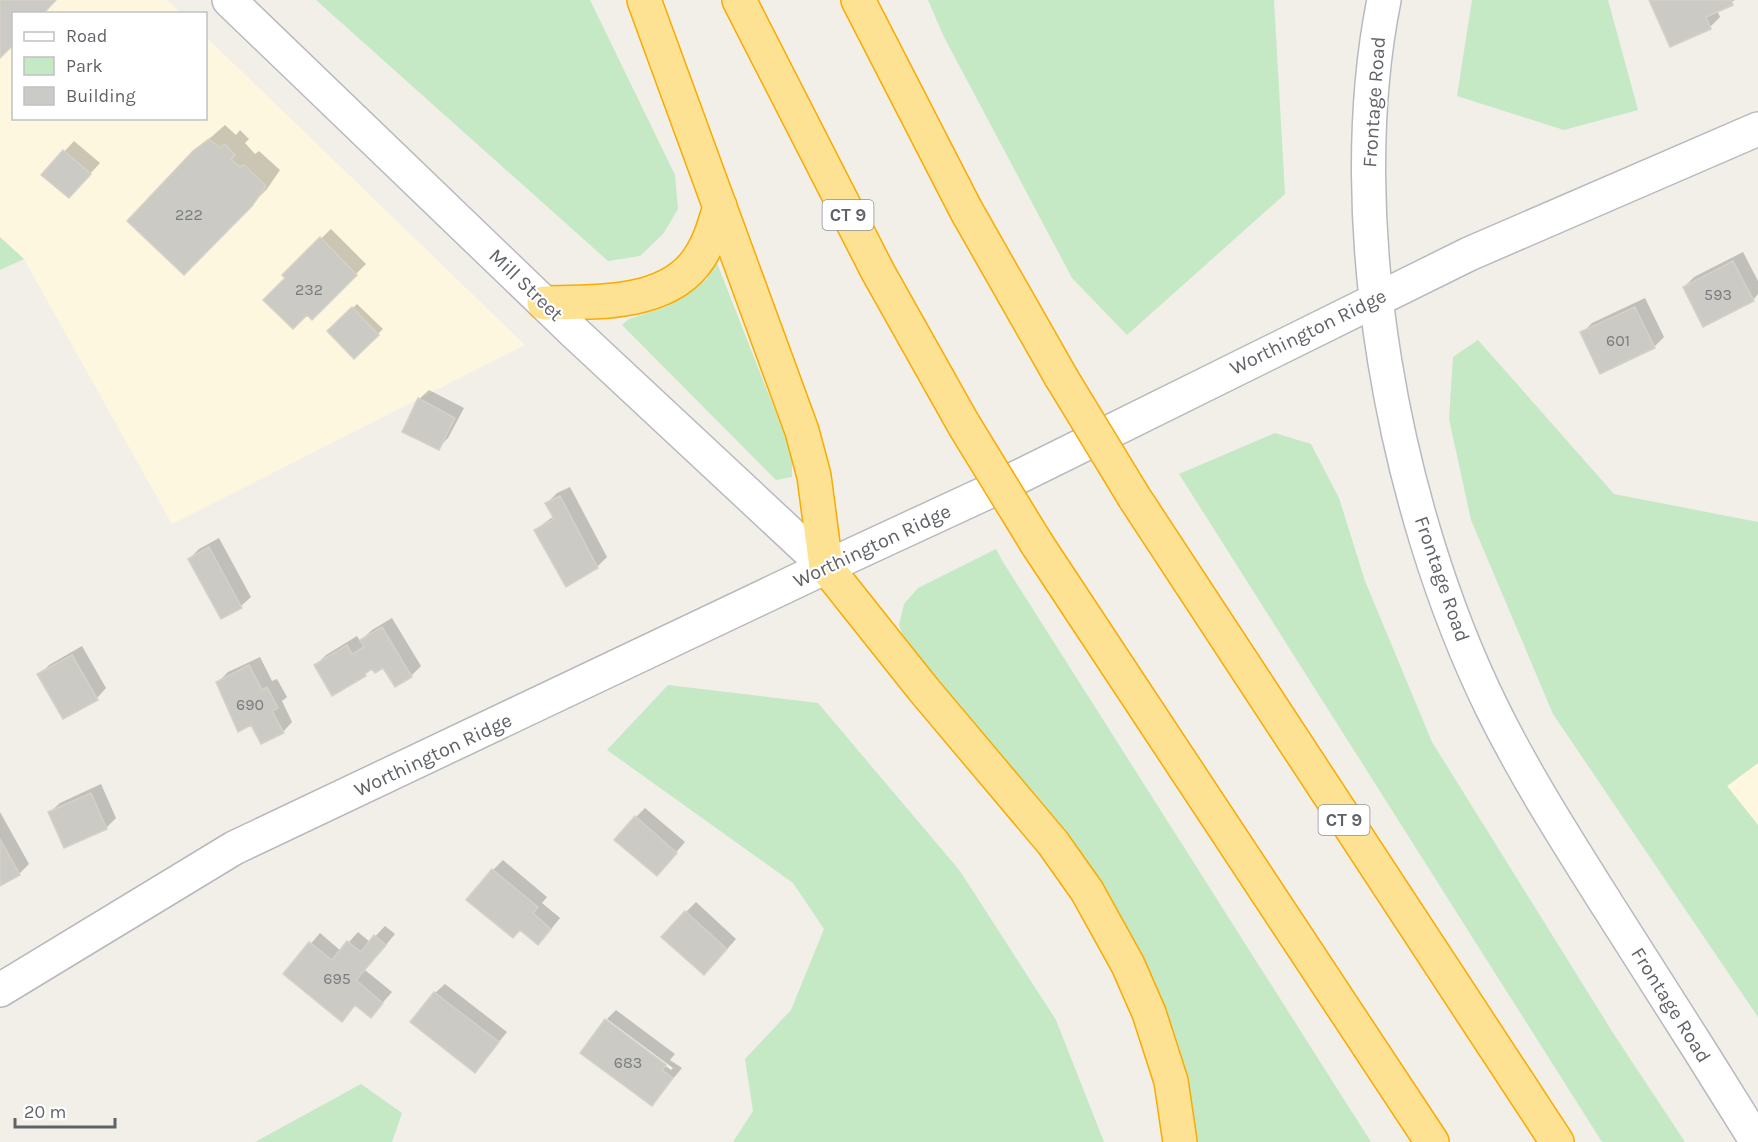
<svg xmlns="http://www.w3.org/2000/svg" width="1758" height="1142" viewBox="0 0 1758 1142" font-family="Karla,sans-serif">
  <rect width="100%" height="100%" fill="#f1efe8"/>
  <path fill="#fef7e0" d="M0,0H167L181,13L14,14V118H206V37L525,345L172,524L24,259L0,237Z
    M1758,763V825L1727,786Z"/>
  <path fill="#c5e8c5" d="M316,0H590L675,175L678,209L663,234L640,256L608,261Z
    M928,0H1274L1285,194L1127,335L1072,278L944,37Z
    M1472,0H1608L1638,110L1564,130L1457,96Z
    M0,237L24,259L0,270Z
    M715,258L792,454V477L776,480L622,325L629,319L668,306L707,279Z
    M1478,340L1614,494L1758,522V763L1727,786L1758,825V1017L1553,714L1471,520L1449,419L1453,357Z
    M1275,433L1311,444L1339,498L1365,581L1432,742L1615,1036L1685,1142H1602L1179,474Z
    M996,549L1003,562L1371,1142H1194L1169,1029L1115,906L993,746L908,649L899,625L904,604L918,588Z
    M668,685L818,703L960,871L1056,1020L1104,1142H733L753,1111L745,1059L791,1010L824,929L793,883L607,750Z
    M361,1084L402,1113L392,1142H255Z"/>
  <path fill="#0003" d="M1650,0H1735L1717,10L1720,17L1710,27L1671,45Z
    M225,125L236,135L240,130L249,139L245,143L255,154L259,151L280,170L267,189L184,273L194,152Z
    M74,141L100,163L78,187L43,175Z
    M331,229L366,264L312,318L284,275Z
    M1743,252L1758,281V294L1753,300L1684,287L1694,277Z
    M1645,298L1664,337L1654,347L1582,333L1592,323Z
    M357,304L383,329L354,357L329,331Z
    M429,390L464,408L448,438L438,448L419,399Z
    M570,487L607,557L597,567L566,585L535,530L554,516L547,503L557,493Z
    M219,538L251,597L241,606L221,617L189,559L199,549Z
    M392,618L421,666L411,676L384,666L373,667L365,675L316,665L326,655L357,636L360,641L372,630Z
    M82,646L106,688L97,698L39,675L49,665Z
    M260,657L272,681L277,679L287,697L282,701L292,722L283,732L252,723L218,682L228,672Z
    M101,784L116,818L106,828L50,812L60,803Z
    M645,808L685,842L666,864L636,817Z
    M0,812L29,864L19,874L0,885Z
    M503,860L547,897L542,903L560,918L548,933L493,870Z
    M696,902L736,939L714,964L686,912Z
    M385,926L395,934L365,970L392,992L371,1016L356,1004L342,1020L285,974L320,933L341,951L358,932L370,942Z
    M445,984L507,1032L475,1071L435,993Z
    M616,1010L675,1054L670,1060L682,1068L652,1104L605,1021L671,1070L673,1068L607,1019Z"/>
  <path fill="#cccac5" stroke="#d6d1c6" stroke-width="1.5" d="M0,0H56L43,14H14V44L0,58Z
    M1649,0H1731L1733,5L1706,17L1711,29L1670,47Z
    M209,139L220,148L225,144L235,155L231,159L240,167L244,165L266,186L252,206L184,275L127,221L193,151Z
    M63,150L91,174L69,198L41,175Z
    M320,237L357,275L312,320L307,315L293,329L263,300L285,278L282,275Z
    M1733,261L1754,301L1703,327L1683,287Z
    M352,307L379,335L354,359L327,331Z
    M1635,307L1655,348L1600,374L1580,332Z
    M418,398L455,418L439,450L402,432Z
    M560,496L598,568L566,587L534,530L554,519L545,503Z
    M209,547L242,608L221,619L188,559Z
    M382,627L412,677L395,687L383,668L375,673L372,669L365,673L366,676L332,696L314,665L347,645L352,654L364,647L360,640Z
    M72,655L98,700L63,719L37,674Z
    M249,665L262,690L267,687L278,708L272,711L284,733L261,744L251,725L238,732L216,682Z
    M91,793L107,829L64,848L48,812Z
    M635,816L677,853L657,876L614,840Z
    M0,839L20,875L0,886Z
    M492,869L538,907L533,913L551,929L538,945L520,930L513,938L466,900Z
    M685,911L727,949L704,975L661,937Z
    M374,935L386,945L356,980L383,1003L371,1018L355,1005L342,1022L283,974L309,942L332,960L347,941L361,952Z
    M434,992L499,1042L475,1073L410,1022Z
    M605,1019L666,1065L662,1070L673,1078L652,1106L580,1053Z"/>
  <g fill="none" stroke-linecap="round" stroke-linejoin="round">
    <defs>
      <path id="tertiary" d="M0,990L234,848L826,567"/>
      <path id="secondary" d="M229,0L573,331L826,567L988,492L1469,254L1758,129
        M1384,0C1340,219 1394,508 1492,708C1526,777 1567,841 1608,906C1658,984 1708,1063 1757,1142"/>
      <path id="motorway" d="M644,0L802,431L814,476L826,567L924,690L1053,843L1087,891L1128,965L1149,1013L1171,1081L1180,1142
        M739,0L878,272L964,425
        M858,0L966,210L1061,377
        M544,303C591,302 660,306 694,265C708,248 714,227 720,206
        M1134,497L1557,1142
        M1037,544L1432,1142"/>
    </defs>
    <use href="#tertiary" stroke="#b5b8bc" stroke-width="36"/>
    <use href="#secondary" stroke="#b6babf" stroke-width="36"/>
    <use href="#motorway" stroke="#f9ab00" stroke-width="36"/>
    <use href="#tertiary" stroke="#fff" stroke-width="33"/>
    <use href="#secondary" stroke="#fff" stroke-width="33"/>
    <use href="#motorway" stroke="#fde293" stroke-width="33"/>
    <defs>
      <path id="motorway-bridge" d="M1061,377L1134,497
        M964,425L1037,544"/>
    </defs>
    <use href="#motorway-bridge" stroke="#f9ab00" stroke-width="36" stroke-linecap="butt"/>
    <use href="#motorway-bridge" stroke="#fde293" stroke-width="33"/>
  </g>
  <g text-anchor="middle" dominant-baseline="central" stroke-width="4.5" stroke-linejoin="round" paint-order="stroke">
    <g font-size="16" fill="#7a7d7f">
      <text x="189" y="214">222</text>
      <text x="309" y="289">232</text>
      <text x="1718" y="294">593</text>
      <text x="1618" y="340">601</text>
      <text x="250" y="704">690</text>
      <text x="337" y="978">695</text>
      <text x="628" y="1062">683</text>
    </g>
    <g fill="#fff" stroke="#8f9295" stroke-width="1.5">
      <rect x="822.5" y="200" width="51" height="30" rx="4.5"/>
      <rect x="1318.5" y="805" width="51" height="30" rx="4.5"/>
    </g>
    <g font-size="18" font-weight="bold" fill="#5f6368">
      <text x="848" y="215">CT 9</text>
      <text x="1344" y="820">CT 9</text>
    </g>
    <g font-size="20" fill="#5f6368" stroke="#fff">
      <text transform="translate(1374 102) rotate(-86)">Frontage Road</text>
      <text transform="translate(526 285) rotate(44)">Mill Street</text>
      <text transform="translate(1308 332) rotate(-26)">Worthington Ridge</text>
      <text transform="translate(872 546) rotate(-25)">Worthington Ridge</text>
      <text transform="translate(1442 579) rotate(71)">Frontage Road</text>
      <text transform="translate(433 755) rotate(-25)">Worthington Ridge</text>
      <text transform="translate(1671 1005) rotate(58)">Frontage Road</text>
    </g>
  </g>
  <rect x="12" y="12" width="195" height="108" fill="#ffffff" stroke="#bfc1c3" stroke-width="1.5"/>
  <rect x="24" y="32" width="30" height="9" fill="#ffffff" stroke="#bfc1c3" stroke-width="1.5"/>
  <text x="66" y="42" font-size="18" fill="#5f6368">Road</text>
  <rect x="24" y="57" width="30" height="18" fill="#c5e8c5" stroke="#bfc1c3" stroke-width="1.5"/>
  <text x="66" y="72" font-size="18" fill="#5f6368">Park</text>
  <rect x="24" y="87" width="30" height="18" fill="#cccac5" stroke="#bfc1c3" stroke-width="1.5"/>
  <text x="66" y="102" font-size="18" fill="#5f6368">Building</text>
  <path d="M15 1118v9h100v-9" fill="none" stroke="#5f6368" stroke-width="3"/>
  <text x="24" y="1118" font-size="18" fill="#5f6368" stroke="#ffffff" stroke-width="4.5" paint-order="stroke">20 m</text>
</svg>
